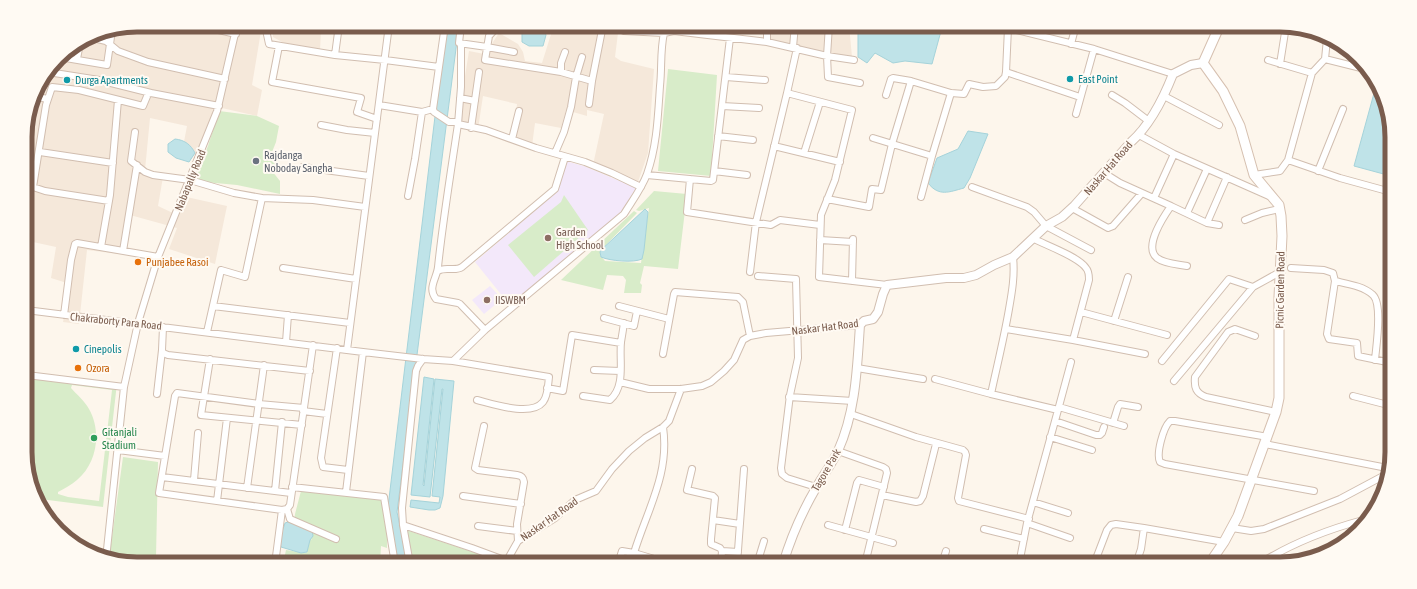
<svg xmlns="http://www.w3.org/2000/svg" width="1417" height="589" viewBox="0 0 1417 589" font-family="'Asap Condensed',sans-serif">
  <rect width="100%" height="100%" fill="#fdf6ec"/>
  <path fill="#f5e8da" d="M137,25H262L252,85L262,90L257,116L213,106L212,121L196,155L182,152L187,126L150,118L145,170L163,177L158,206L175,214L182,196L227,206L215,264L169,249L177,228L130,215L119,254L87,250L79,324L63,322L70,284L51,278L56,247L33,242L31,238L26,237L25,129L37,87L63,53L94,33Z
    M272,25H319L321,29L320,51L304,54L273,37Z
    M537,25H619L615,57L621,61L654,69L648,153L638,182L593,165L604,114L587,110V116L566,110L561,128L535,123L532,146L513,142L517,104L483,96L478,129L460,123L462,95L469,51L489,55L491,45L499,33L518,44L523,52L525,61L542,63L552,31Z
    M770,25H849L852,57L828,54L769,39Z"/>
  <path fill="#f3e8fa" d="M565,161L584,166L636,188L620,213L512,308L475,262L557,192Z
    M490,286L502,299L484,314L472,300Z"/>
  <path fill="#d8ecc9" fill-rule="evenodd" d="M668,69L717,75L711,176L658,171Z
    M219,111L257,116L279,126L276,142L272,152L279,160L272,171L280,181V194L237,185L194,181L208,146Z
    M654,191L687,194L678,269L644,266L640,283L642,285L641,293H624L626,280L623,276L607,275L603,290L561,280L634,211L637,213L601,250L600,255L605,261L641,263L649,208L639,211L636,210Z
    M564,195L588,230L534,277L508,245L561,202Z
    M27,374L117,383L103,507L40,499L27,474ZM72,385L112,390L99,501L68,497L58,494V492C65,488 71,485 77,480C97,463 102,432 89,409C84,400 77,395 71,388Z
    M123,457L158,462L156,557L140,558L117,554L116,561L109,559Z
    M301,491L387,500V548L381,546L380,564H283L286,550L305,553L307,552L310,540L312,539L294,524L295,514Z
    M406,530L503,562L502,564H414Z"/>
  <path fill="#bfe3e8" stroke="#a5d3da" d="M446,25H459L397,512L408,564H397L388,507Z
    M858,25H929L941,31L932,64L905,61L893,63L875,53L867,63L858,57Z
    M528,26L543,28L546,35L543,46H529L522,42V33Z
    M1376,86L1391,122V176L1354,166Z
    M968,131L988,134L970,178L964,188C949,192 939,197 928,183L937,158L958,149Z
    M175,139C185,140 191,145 195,153L189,162L176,158L168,152V144Z
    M645,209L648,212L644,250L642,259C634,263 610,261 601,257L600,252L601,250Z
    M424,377L434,379L423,485L424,486L435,379L454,381L443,496L440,508L435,510H429L410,507L411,500L439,503L440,497L432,496L443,389H442L430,497L411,495Z
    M288,522L312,530L313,536L310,540L307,552L301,553L281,547C277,539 283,531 285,523Z"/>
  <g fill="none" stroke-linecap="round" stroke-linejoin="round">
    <defs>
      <path id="minor" d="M197,25L236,34
        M245,25L266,30L269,44L335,55L385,60L439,67
        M445,25L433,109L434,112L449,122H458
        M461,25L459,43L487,47L514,52
        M499,25L489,36L485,60L561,72L592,81
        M625,25L624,31L664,33
        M829,25L827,56L828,77L860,83
        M973,25L1008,28L1094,49L1173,74
        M1008,28L1006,72L1080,97
        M89,37L106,41L118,51L148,62L225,79
        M767,42V25
        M461,43V87L458,124L486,130L536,148L585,162L612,173L641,187
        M1071,44L1076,25
        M279,46L272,82L361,98L357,112L377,119
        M793,47L795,25
        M797,48L787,93L852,110L835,180L821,215L819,277L887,285
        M335,55L339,25
        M60,57L107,65L112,30
        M77,59L80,43
        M1325,59L1369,70
        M1268,60L1312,73
        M1280,64L1286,26
        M48,72L99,80L151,93
        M561,72V63L565,52
        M726,77L765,80
        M951,93L964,94L969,84L983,87L996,86L1005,77L1006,72
        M886,95L891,79L893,78L911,81
        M1112,95L1125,103L1146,119H1149
        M34,96L47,99
        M1164,96L1219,125
        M460,98L475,101
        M589,104L592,81L603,25
        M379,105L422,112L433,109
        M722,106L759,108
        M1076,114L1094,49
        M458,124C451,171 443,219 438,267C437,278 427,288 436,299L458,303L460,304L485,330
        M321,125L347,130L375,133
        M471,128L479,72
        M135,132L131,161L145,172L153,175L190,180L234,193L262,198
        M1139,135L1174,154L1269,196
        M718,136L753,140
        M512,139L519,111
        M774,146L840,162
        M40,152L113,163
        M555,153L564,132L571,107L576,77L582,57
        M804,153L820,102
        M1288,160L1340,178L1391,192
        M303,167L369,176
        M714,171L747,175
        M1318,171L1343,109
        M1104,173L1120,183L1171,206C1164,216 1143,247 1157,258C1165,264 1177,264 1187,266
        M647,175L711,181L713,180L730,38
        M1254,175L1280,171L1288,160L1312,73L1325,59L1327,39
        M690,179L687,212L771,225L780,220L820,225
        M26,186L33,187L45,191L109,201
        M33,187L46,105L52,87L79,90L143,106L148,94L151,93L219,106
        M972,187L1027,207L1034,212L1046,226L1091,250
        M408,196L415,159L422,112
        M921,197L932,156
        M1154,198L1174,154
        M827,199L869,207L872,189L881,190L892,144L911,81L951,93L932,156L873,138
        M1171,206L1207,223L1219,225
        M1072,208L1108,228L1113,226L1142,193
        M1187,213L1207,169
        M1245,220L1262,213L1279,209
        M1207,223L1227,177
        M1034,239C1046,245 1079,257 1086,268C1089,271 1089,276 1089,280L1073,340
        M820,240L853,242
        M101,247L110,195L118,100
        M123,251L137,165
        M1013,257C1015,275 1012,292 1009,309C1004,338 997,366 991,394L1058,410L1027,523L1019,564
        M283,268L356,279
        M1291,268L1324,270L1333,273L1335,281L1327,334L1329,339L1357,343L1358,356L1392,363
        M438,271C445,266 455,272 462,267L555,189L565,157
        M750,272L756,222L787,93
        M758,276L796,279L798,358L790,395L781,468L782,474L787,478L816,487
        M852,281L853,239
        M1335,281C1348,284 1363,286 1373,295C1383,305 1376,347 1375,360
        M213,306L350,323
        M619,306L669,319
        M26,310L363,352L423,359L453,361L485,330L624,214C632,201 642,188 647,174C657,146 658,115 660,86C662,68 660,51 664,33L674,31L767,42L827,56L854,60
        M1081,312L1167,335
        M64,315L71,260L75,244L77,243L158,257
        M604,318L634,326L637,311
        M1114,321L1128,277
        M163,327L162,350L163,353L168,355L310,371
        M1006,329L1073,340L1145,354
        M207,332L221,270L245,277L262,198L313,200L365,207
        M1255,336L1235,329L1228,332L1195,377C1194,388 1196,393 1206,397L1276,412
        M286,342L288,315
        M337,348L321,458L323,467L348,470
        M347,350L389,25
        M663,354L674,294L675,292L738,297L743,302L750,336
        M210,359L201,415L302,425
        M453,361L549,377C548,385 548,396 543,402C531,417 493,404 477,400
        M1162,361L1229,279L1253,287L1280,272
        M857,368L923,379
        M594,370L620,371
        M27,375L124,387
        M935,379L991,394
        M1174,381L1253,287
        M620,382L649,389H681L702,386L711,382L724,371L734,360L743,340L750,336L766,333L860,325
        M547,388L563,391L572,335L621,343
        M157,394L162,350
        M583,396L610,400C626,386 619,361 621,342C622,336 623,330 624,323
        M1353,396L1392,406
        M789,397L853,401
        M1059,407L1124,426
        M304,408L259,404L177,393L175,396L159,493L282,510L287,509L290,505L313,345
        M1058,410L1071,362
        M303,411L327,414
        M851,414L916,437L963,450L965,452L966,455L958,498L959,501L1029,519
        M1055,421L1096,435H1100L1102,433L1104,427
        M1113,423L1118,407L1120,404L1138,407
        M484,426L475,468L478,470L517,475C522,476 523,477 524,482L517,524L518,541
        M663,427C670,474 647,510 634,553L671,564
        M1050,437L1092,450
        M1268,437L1175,421H1170C1163,428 1156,454 1160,462L1165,464L1314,491
        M1265,444L1382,467L1389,465L1390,463
        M118,450L165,456
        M838,451L883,467L886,469L887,473L865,564
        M692,469L687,490L713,496L715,498L711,539V544L720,548L722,551L721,564
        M162,477L291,493
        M194,480L198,433
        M292,487L384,497L395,564
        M247,488L264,365
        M275,491L282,422
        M346,492L363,352
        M882,495L916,502L920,501L923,496L936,444
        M463,496L521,504
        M217,501L227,418
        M1033,502L1068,513
        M287,509L290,519L336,539
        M713,520L740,524
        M1027,523L1070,538
        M403,525L472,548L507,561
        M828,525L893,543
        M478,526L517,531
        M1232,528L1251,531L1264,529L1340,499L1385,475L1389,465
        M984,529L1024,539
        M845,530L857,483L859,480L884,487
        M722,551L738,552
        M106,559L124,387L138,323L158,257L217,111L237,25
        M275,564L282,510
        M410,564L403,525L402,508L416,371L418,366L423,359
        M505,564L518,541L555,518L575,500L596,491L612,469L629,451L645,438L663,427L669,421L681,389
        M618,564L622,551L634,553
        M737,564L744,469
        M757,564L764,541
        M942,564L946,551
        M1094,564L1107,530L1111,525L1116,524L1144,528L1224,542
        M1136,564L1141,549L1144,528
        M1259,564C1292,543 1326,530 1363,520"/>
      <path id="tertiary" d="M783,564C791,537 802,512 816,488C823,475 832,464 838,451C856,411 857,368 860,325L864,321L873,319L878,312L883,294L887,285L946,278H964L976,275L994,265L1013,257L1046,226L1062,217L1074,206L1131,142C1150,125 1164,97 1173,74L1191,65L1203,63"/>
      <path id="secondary" d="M1209,564L1224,542L1238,516L1276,412L1279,398V297L1282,236L1281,216L1279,205L1254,175L1240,126L1223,91L1203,63L1220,25"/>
    </defs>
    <use href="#minor" stroke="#d1beb0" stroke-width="8"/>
    <use href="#tertiary" stroke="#d1beb0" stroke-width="10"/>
    <use href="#secondary" stroke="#d6c0b0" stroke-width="11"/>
    <use href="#minor" stroke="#fff" stroke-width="6"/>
    <use href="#tertiary" stroke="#fff" stroke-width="8"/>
    <use href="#secondary" stroke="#fff" stroke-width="9"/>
  </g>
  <g fill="#0f9aa8" stroke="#fffaf3" stroke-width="1.5">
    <circle cx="1070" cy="79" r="4"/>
    <circle cx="67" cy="80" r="4"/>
    <circle cx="76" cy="349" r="4"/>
  </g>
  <circle fill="#6b7280" stroke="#fffaf3" stroke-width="1.5" cx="256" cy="161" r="4"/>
  <g fill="#8d6e63" stroke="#fffaf3" stroke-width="1.5">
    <circle cx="548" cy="238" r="4"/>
    <circle cx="487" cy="300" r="4"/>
  </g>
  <g fill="#e8710a" stroke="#fffaf3" stroke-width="1.5">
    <circle cx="138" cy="262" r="4"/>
    <circle cx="78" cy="368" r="4"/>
  </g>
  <circle fill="#2e9e5b" stroke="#fffaf3" stroke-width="1.5" cx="94" cy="438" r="4"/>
  <g text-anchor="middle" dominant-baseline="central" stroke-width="4" stroke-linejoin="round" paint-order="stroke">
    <g font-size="11" fill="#0d838f" stroke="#fffaf3" text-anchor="start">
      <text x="1078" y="79">East Point</text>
      <text x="75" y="80">Durga Apartments</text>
      <text x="84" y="349">Cinepolis</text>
    </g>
    <g font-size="11" fill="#5b616d" stroke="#fffaf3" text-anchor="start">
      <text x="264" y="155">Rajdanga<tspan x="264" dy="13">Noboday Sangha</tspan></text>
    </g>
    <g font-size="11" fill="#7a5c4d" stroke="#fffaf3">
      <text transform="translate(1108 168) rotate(-49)">Naskar Hat Road</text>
      <text transform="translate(190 180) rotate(-68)">Nabapally Road</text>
      <text transform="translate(1280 290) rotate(-89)">Picnic Garden Road</text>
      <text transform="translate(116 321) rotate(6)">Chakraborty Para Road</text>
      <text transform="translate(825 327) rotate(-7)">Naskar Hat Road</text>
      <text transform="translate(826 470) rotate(-60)">Tagore Park</text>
      <text transform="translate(549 519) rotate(-35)">Naskar Hat Road</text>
    </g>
    <g font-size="11" fill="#785e54" stroke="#fffaf3" text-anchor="start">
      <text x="556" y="232">Garden<tspan x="556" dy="13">High School</tspan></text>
      <text x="495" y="300">IISWBM</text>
    </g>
    <g font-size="11" fill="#c56008" stroke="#fffaf3" text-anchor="start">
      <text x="146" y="262">Punjabee Rasoi</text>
      <text x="86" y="368">Ozora</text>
    </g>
    <g font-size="11" fill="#27864d" stroke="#fffaf3" text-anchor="start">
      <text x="102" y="432">Gitanjali<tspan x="102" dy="13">Stadium</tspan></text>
    </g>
  </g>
  <path d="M0 0H1417V589H0ZM137 32H1280A105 105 0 0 1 1385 137V452A105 105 0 0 1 1280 557H137A105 105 0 0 1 32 452V137A105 105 0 0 1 137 32Z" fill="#fffaf3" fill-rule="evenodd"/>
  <path fill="none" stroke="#7a5c4d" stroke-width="5" d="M137 32H1280A105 105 0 0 1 1385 137V452A105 105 0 0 1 1280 557H137A105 105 0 0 1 32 452V137A105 105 0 0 1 137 32Z"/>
</svg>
